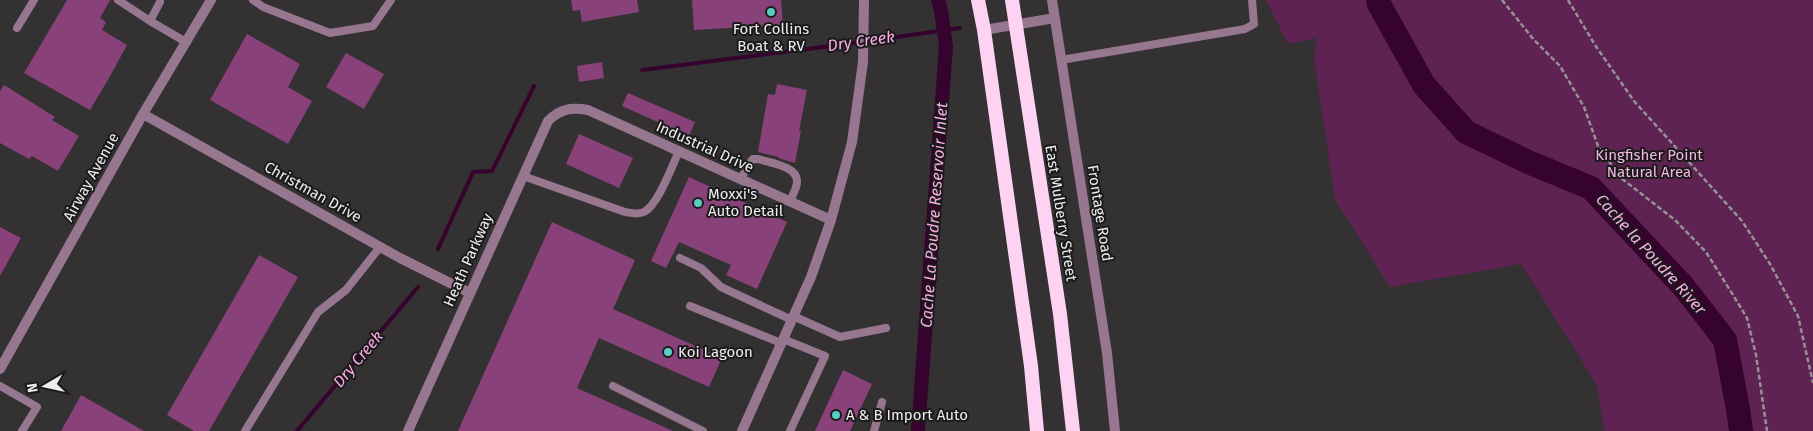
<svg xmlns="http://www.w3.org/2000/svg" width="1813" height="431" viewBox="0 0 1813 431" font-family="'Fira Sans',sans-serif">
  <rect width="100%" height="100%" fill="#343133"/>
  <path fill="#5e2352" d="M1266,0H1813V431H1604L1597,385L1521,264L1390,287L1335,199L1314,59L1316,38L1288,44Z"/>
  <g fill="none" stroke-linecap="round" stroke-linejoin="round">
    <path stroke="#35032d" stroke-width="4" d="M642,70L847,44L960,28
      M438,249L473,172L492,171L534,86
      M297,431L418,287"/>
    <path stroke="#35032d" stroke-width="14" d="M918,431L946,46L941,11L938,0"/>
    <path stroke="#35032d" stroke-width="24" d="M1378,0L1379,4L1424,85L1466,132L1526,161L1591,188L1683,286L1725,340L1738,409L1741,431"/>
  </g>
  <path fill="#884279" d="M67,0H110L100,18L106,22L102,30L127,45L109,78L90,110L24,73Z
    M571,0H637L639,12L582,22L580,10L573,11Z
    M692,0H781L783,25L694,30Z
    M247,34L300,64L288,87L312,101L288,144L210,100Z
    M346,53L384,74L364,109L326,87Z
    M602,62L604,78L579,82L577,66Z
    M777,84L807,90L799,131H801L795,163L778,158L779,157L758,152L768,94L775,95Z
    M4,85L55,117L52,120L79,136L58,171L32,156L29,159L0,143V91Z
    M628,93L695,122L689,136L622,106Z
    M579,134L633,158L619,188L566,164Z
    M689,177L787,222L757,289L726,275L731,265L679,242L666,268L651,261Z
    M552,222L635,260L613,309L722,358L709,387L599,338L577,388L673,431H458Z
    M0,227L21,238L0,276Z
    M259,255L298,277L209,431H194L167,415Z
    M843,370L872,384L850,431H815Z
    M81,395L144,431H61Z"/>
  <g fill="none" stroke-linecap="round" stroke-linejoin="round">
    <path stroke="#959294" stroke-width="2.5" stroke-dasharray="5 2.5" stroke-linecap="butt" d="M1502,0L1534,40L1560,66L1584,107L1598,146L1621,178L1675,220L1706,252L1733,295L1747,318L1756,355L1767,431
      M1568,0L1595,45L1634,101L1742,221L1770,264L1798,316L1813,383"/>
    <path stroke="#97768f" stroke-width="8" d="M118,0L150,21
      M253,0L263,7L330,33L373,26L391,0
      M160,2L150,21L186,42
      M17,28L34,0
      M1061,60L1245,29L1254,24L1252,0
      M523,176L625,212C632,213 638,215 644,212C658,205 672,166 679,151
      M741,179L748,165L753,159H758C770,163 798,166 797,182C797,188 792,196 790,201
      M680,258L701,268L721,287L792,320
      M690,306L781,343
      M793,316L840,337L886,328
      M783,339L825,356L790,431
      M0,386L37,407L22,431
      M613,386L703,431
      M245,431L318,312L346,290L380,247
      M874,431L882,402"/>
    <path stroke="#97768f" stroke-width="10" d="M1052,0L1107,353L1115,431
      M984,30L1055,18
      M143,114L400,258L470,293
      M0,369L143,114L211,0
      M408,431L548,121C560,109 571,107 588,110L831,220"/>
    <path stroke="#97768f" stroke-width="10" d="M742,431L811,277L831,220L852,142L863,62L864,0"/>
    <path stroke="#fdd2f2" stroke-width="14" d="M978,0L984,30L1031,366L1037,431
      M1012,0L1060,314L1073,431"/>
  </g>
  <g fill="#57cec1" stroke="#1b1a1b" stroke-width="2">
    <circle cx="771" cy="12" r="5"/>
    <circle cx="698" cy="203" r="5"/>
    <circle cx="668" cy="352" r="5"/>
    <circle cx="836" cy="415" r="5"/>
  </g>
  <g text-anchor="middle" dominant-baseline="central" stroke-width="4" stroke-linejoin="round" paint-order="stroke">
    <g font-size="15" fill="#eeecee" stroke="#1b1a1b" text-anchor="start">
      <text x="771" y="29" text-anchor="middle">Fort Collins<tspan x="771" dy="17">Boat &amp; RV</tspan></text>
      <text x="708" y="194">Moxxi's<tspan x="708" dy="17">Auto Detail</tspan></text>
      <text x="678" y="352">Koi Lagoon</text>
      <text x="846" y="415">A &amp; B Import Auto</text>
    </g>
    <g font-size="15" fill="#eeecee" stroke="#1b1a1b">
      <text transform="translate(705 147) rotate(24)">Industrial Drive</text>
      <text transform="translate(91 177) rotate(-61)">Airway Avenue</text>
      <text transform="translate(313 192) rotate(29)">Christman Drive</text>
      <text transform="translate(1061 213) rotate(81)">East Mulberry Street</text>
      <text transform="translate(1100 213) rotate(81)">Frontage Road</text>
      <text transform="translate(468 260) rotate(-66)">Heath Parkway</text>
    </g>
    <g font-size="15" fill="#f4b8e5" stroke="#1b1a1b">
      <text x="1649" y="155">Kingfisher Point<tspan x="1649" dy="17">Natural Area</tspan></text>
    </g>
    <g font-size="16" font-style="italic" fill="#faabe6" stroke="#1b1a1b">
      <text transform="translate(861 41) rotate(-8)">Dry Creek</text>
      <text transform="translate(934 215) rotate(-86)">Cache La Poudre Reservoir Inlet</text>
      <text transform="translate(1651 254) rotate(48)">Cache la Poudre River</text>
      <text transform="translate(358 359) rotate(-50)">Dry Creek</text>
    </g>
  </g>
  <g transform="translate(45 386) rotate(261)" stroke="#1b1a1b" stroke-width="4" paint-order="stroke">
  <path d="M0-4L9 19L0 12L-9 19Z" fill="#eeecee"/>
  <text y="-8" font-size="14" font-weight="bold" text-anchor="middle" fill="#eeecee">N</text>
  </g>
</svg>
